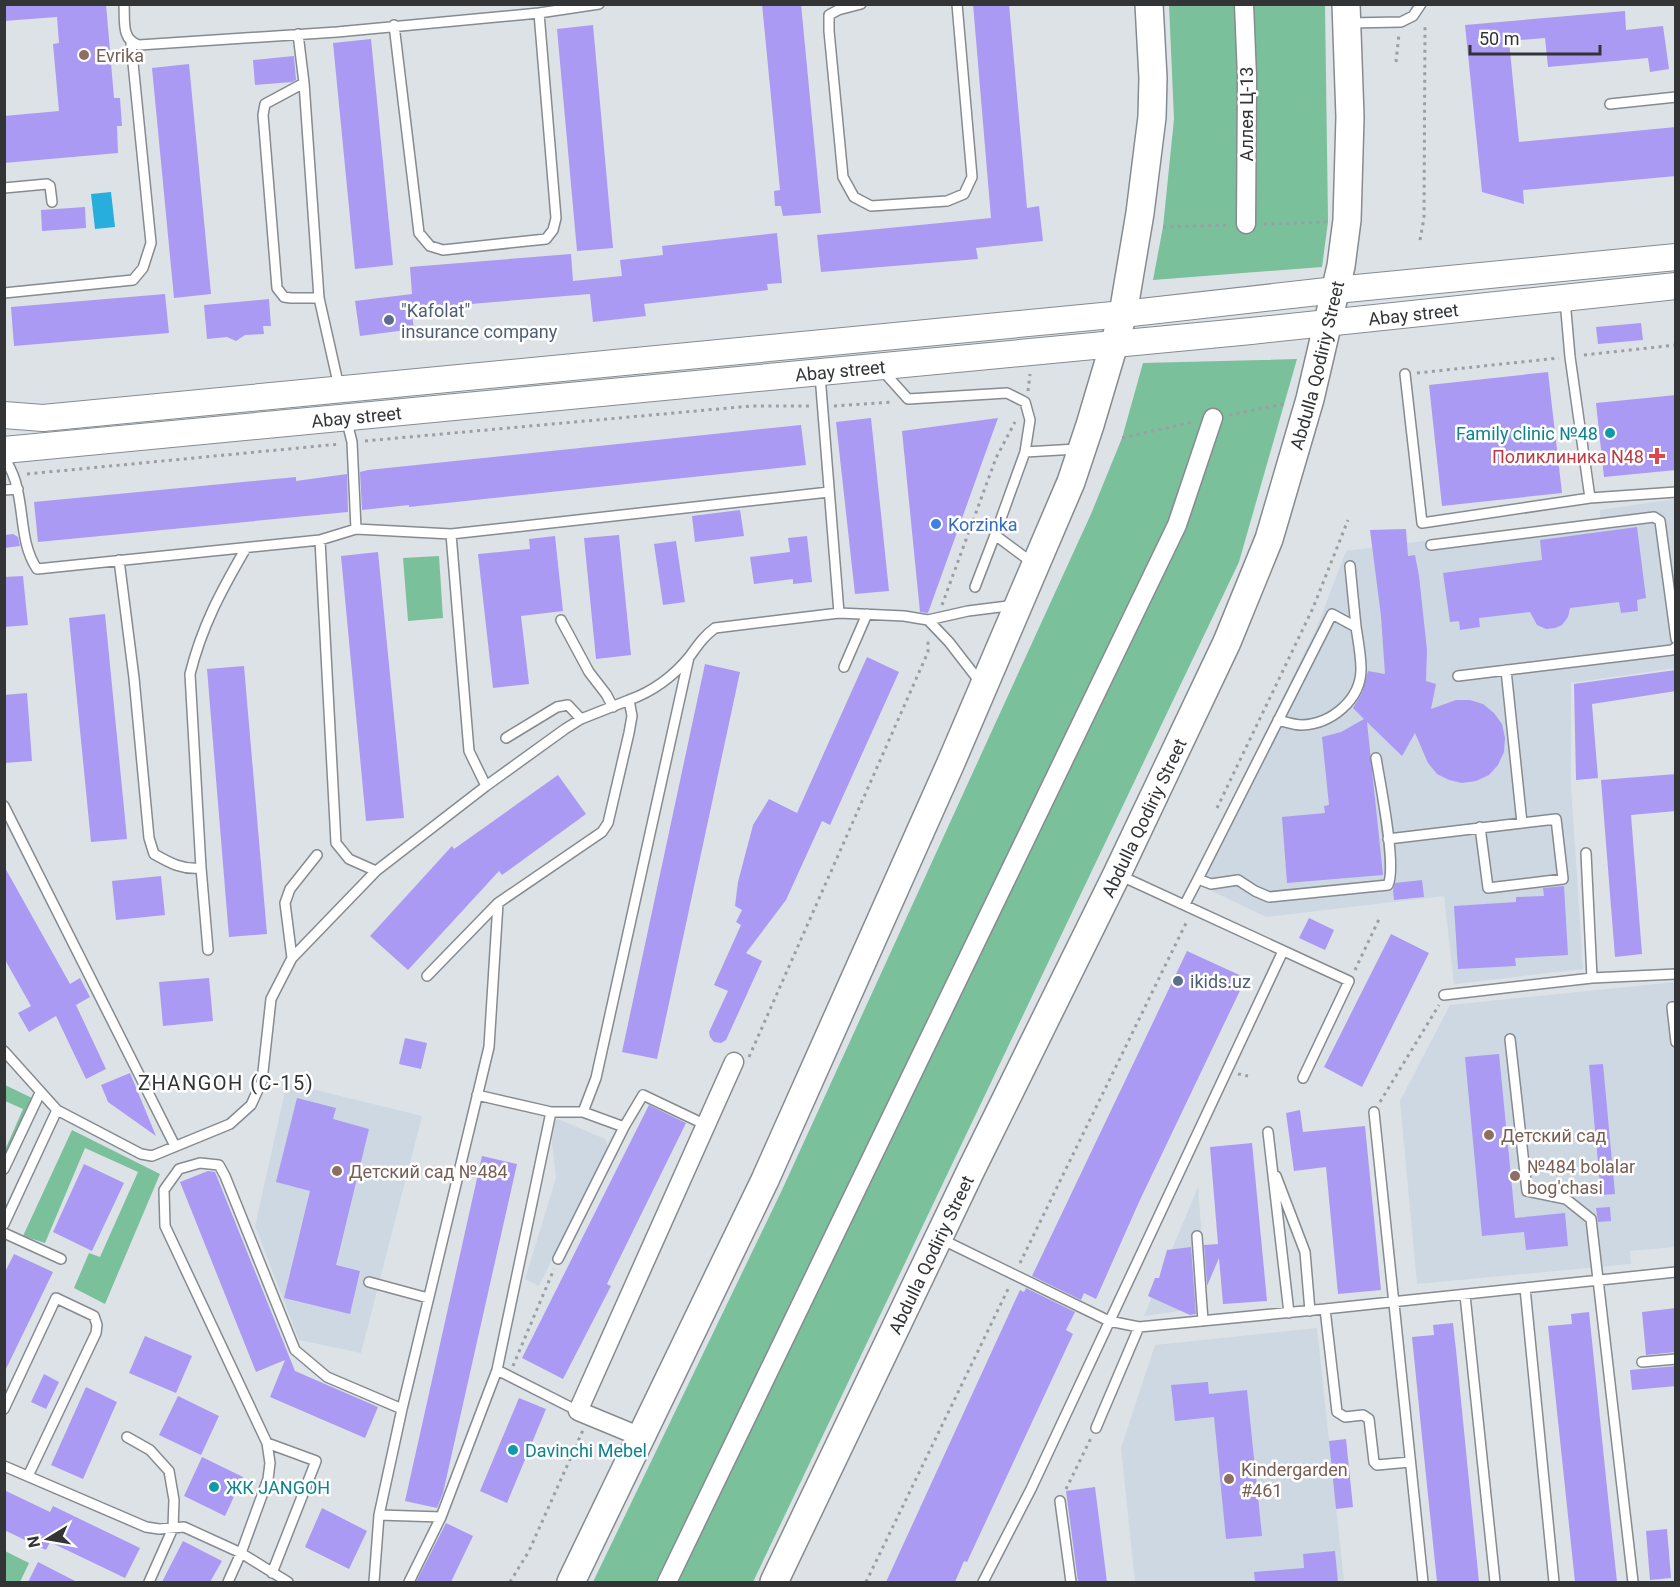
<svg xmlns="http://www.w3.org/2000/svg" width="1680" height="1587" viewBox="0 0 1680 1587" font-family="Roboto,sans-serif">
  <rect width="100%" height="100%" fill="#dde2e7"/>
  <path fill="#cdd8e2" d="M1675,499V668L1571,683V786L1583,969L1454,984L1444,896L1266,917L1193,882L1317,627L1346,551L1600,518V510Z
    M1675,982V1247L1630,1251L1631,1264L1417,1284L1400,1101L1450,1005Z
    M287,1083L422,1116L361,1353L299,1340L255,1226Z
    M558,1119L605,1139L608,1146L539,1286L525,1279L556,1178L551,1133L553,1123Z
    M1198,1187L1207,1307L1144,1316Z
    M1317,1328L1344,1582H1135L1121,1448L1155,1345Z"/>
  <path fill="#7ac09b" d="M1169,5H1325L1328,222L1322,267L1153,280L1163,227L1174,119Z
    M1297,359L1239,562L753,1582H593L782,1190L1091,514L1122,438L1143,363Z
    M439,556L443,618L408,621L403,558Z
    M5,1085L32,1098L5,1155V1150L23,1109L5,1101Z
    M72,1130L160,1174L105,1304L74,1288L89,1253L100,1257L138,1172L85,1148L45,1243L23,1236Z
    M5,1551L29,1563L20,1582H5Z"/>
  <path fill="#28aedd" d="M111,192L115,227L95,229L91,194Z"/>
  <path fill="#aa9af3" d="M4,4H106L114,98H120L122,126H117L118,153L4,163V116L59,111L53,44L59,43L57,17L4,21Z
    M762,4H801L821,213L783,216L781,206H775L774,191L780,190Z
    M973,4H1009L1027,208L1039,206L1043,241L976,248L978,259L821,272L817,235L991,218Z
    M1625,11L1626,30L1663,26L1669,69L1650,72L1648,58L1548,67L1545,38L1509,41L1519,142L1676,127V176L1523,190L1524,204L1482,192L1465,25Z
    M593,25L613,248L577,251L557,29Z
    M371,39L393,265L355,269L333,43Z
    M294,56L296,80L292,82L255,85L253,60Z
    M189,64L211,294L174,298L152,68Z
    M85,207L86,228L42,231L41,210Z
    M777,233L782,283L767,284L768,290L644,304L646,316L593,322L590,294L411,309L414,329L360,336L355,301L412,294L410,267L571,254L573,281L622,276L620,260L663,255L662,246Z
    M165,294L169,333L14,346L11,307Z
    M269,299L271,326H263L264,334L245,335L236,341L227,337L207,339L204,305Z
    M1641,323L1643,340L1598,344L1596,327Z
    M1548,372L1562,493L1442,506L1429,385Z
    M1676,395V470L1604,477L1596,403Z
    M871,418L889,591L855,594L836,422Z
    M998,418L928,613L920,612L902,431Z
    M801,425L806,465L409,507V505L362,510L360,472L368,470Z
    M347,474L348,512L38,542L34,502L296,477V481Z
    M740,510L744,536L695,542L692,516Z
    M1637,527L1646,598L1637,600L1638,611L1621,613L1619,602L1570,608L1568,617L1562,625L1555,628L1546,629L1537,625L1530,612L1479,618L1480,627L1460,630L1459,621L1450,622L1443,573L1542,560L1540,540Z
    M1406,529L1408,556L1415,555L1419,576L1427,650L1426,681L1436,684L1431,709L1456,700H1470L1483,704L1494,713L1502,724L1505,738L1504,752L1498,765L1489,775L1476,781L1462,783L1449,780L1437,774L1428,763L1415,733L1402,756L1367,722L1383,875L1287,883L1282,817L1325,813L1324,806L1329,805L1322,737L1341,732L1364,719L1353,708L1362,693L1368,671L1385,674L1381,616L1370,530Z
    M13,534L18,537L20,546L4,548V535Z
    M619,535L631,655L596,659L584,538Z
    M555,536L563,611L521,616L529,684L493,688L478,554L530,549L529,539Z
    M807,536L812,582L793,584V579L754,584L750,557L790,552L788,538Z
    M676,541L685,602L663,605L654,544Z
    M378,552L404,818L366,821L341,556Z
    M23,576L28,625L4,627V577Z
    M105,614L127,839L91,842L69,618Z
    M867,657L899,672L830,825L822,821L786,900L746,953L762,961L726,1040L721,1043L714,1042L710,1037L709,1032L728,991L714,985L741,925L736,922L742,910L735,906L738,882L753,825L769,799L797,813Z
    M705,664L740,672L657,1059L622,1052Z
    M244,666L267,934L229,937L207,669Z
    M1676,670V691L1592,704L1598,778L1576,780L1574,684Z
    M27,693L32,761L4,763V695Z
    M1676,774V811L1631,815L1642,954L1615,957L1601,780Z
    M558,775L586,814L502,875L499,871L408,970L370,936L452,846L454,849Z
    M4,866L70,984L80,978L90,997L76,1005L106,1069L86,1079L56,1016L29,1032L18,1013L31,1006L4,958Z
    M161,876L165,915L116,920L112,881Z
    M1422,880L1424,897L1394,900L1393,890L1395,883Z
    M1564,886L1568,955L1515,958L1516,966L1458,969L1454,906L1516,902V897L1544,896L1543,888Z
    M1309,918L1334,930L1325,950L1299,938Z
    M1391,934L1429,953L1362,1087L1324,1067Z
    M1187,951L1246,978L1139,1202L1096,1299L1084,1293L1081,1300L1032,1276Z
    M209,978L213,1021L163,1026L159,982Z
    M405,1038L427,1043L421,1069L399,1064Z
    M1499,1054L1515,1218L1565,1213L1568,1246L1526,1250L1524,1232L1482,1236L1465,1057Z
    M1603,1064L1615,1194L1601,1195L1589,1065Z
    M130,1073L156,1136L108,1102L101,1085Z
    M297,1098L336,1108L333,1119L369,1129L336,1265L360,1271L350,1314L284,1298L310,1191L276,1182Z
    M649,1105L686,1123L607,1284L611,1286L563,1379L522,1358Z
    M1300,1110L1303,1132L1365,1126L1381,1290L1338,1294L1326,1167L1294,1171L1286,1113Z
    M1252,1143L1267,1301L1223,1304L1219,1258L1207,1286L1204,1245L1218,1244L1210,1147Z
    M482,1156L517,1164L443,1493L437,1508L405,1501Z
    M84,1164L124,1183L92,1251L53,1232Z
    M208,1171L215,1172L295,1371L378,1407L365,1438L270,1397L285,1360L256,1372L180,1182Z
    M1610,1207L1611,1221L1598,1222L1596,1208Z
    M1191,1247L1196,1314L1190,1315L1148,1296L1155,1278H1159L1167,1250Z
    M14,1254L53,1272L4,1373V1274Z
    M1026,1288L1075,1312L1066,1330L1073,1334L967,1562L964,1561L955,1582H886L1020,1290L1024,1292Z
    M1676,1308V1352L1646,1355L1642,1312Z
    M1589,1312L1609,1507L1617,1582H1575L1548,1326L1572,1324L1571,1314Z
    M1453,1323L1456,1350L1479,1582H1437L1422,1437L1412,1337L1434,1335L1433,1325Z
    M145,1336L192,1356L176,1393L129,1373Z
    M1676,1366V1386L1632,1390L1630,1370Z
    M44,1374L59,1382L46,1409L31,1402Z
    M1208,1382L1209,1394L1247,1390L1262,1536L1226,1539L1214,1417L1175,1421L1171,1385Z
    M86,1387L117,1402L83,1479L51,1465Z
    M178,1396L219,1416L201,1455L159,1435Z
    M519,1398L546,1409L507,1503L480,1491Z
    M1346,1439L1353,1507L1336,1509L1329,1441Z
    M202,1457L243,1477L225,1516L184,1496Z
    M1095,1487L1107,1582H1078L1066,1491Z
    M4,1490L50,1512L53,1506L140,1548L125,1578L50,1542L46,1550L4,1530Z
    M322,1508L367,1531L349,1569L305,1547Z
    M446,1523L473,1536L451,1582H416Z
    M1667,1529L1671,1578L1650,1580L1646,1531Z
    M183,1541L222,1561L210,1582H162Z
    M1335,1551L1338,1582H1255L1254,1572L1304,1568L1303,1554Z
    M38,1562L77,1582H28Z"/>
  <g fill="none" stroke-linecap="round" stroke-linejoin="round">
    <defs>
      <path id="lane" d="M124,4C125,21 121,40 139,45L337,32L539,13L599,4
        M861,4L838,10L829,15V31L843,177L854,197L871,206L947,201L964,194L972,177L957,4
        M1349,23L1401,22L1413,16L1421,4
        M394,25L419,233L430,246L443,250L546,239L553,230L556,218L539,13
        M298,34L304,83L319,298L339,387
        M304,83L265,104L263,115L277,288L284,297L291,298H319
        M1610,104L1676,97
        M4,188L47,184L50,186L52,202
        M4,293L133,280L143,268L151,243L131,43
        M1565,300L1570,357L1590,498
        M882,370L908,399L1007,393L1025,402L1030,420L1025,452L995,535L1034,564
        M1405,374L1422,523L1590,498L1676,492
        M820,375L839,613
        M346,418L352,442L356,529
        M1025,452L1077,449
        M4,457C10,467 15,477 17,488C24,516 21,545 37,569L320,540L356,529L451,534L829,492
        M4,490L18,489
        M451,534L469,751L486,786
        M320,540L336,843L349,859L376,871
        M1431,545L1654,517L1660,521L1676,639
        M119,560L134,678L149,838L154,854C170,863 182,870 201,868
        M1350,566L1356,627
        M975,587L995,535
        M561,620L589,672L606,694L613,707
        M928,620L949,642L980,682
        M844,667L867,614
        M1458,676L1672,650L1676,647
        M629,700C654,691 673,677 690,656C698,645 704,636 715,628L839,613L904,616L928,620L968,611L1016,605
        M506,738L557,707L568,705L581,719
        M4,806L175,1146
        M1480,827L1488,888L1563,879L1556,819L1522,823
        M1388,839L1522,823L1506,670
        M1586,853L1592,978
        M1119,875L1349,981L1303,1078
        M1198,879L1332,614L1356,627C1358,640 1361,655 1361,669C1361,700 1331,724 1302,725C1294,725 1286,722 1278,720
        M1185,904L1198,879L1211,884L1238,880L1255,891L1269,897L1388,885C1397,866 1380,783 1376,758
        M208,950L201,868L190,674C202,626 221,591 246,548
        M292,958L285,903L290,889L317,855
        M1444,995L1592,978L1676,974
        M1676,1007H1672L1676,1042
        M1510,1039L1527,1191L1566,1199L1591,1219L1633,1582
        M4,1051L57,1110L141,1154L152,1156L230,1124L251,1105L262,1081L271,999L292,958L376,871L486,786L565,729L581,719L629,700L632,716L629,733L608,823L602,832L498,903L427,976
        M477,1095L551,1112H583L624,1127
        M583,1112L596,1078L689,657
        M1374,1112L1423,1582
        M1268,1132L1289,1313
        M4,1169L40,1093
        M1276,1176L1305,1252L1310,1311
        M4,1224L57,1110
        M4,1233L61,1259
        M1197,1236L1203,1321
        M941,1239L1109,1321L1139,1327L1325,1309L1676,1272
        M558,1259L624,1127L643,1095L706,1125
        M369,1282L428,1298
        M1525,1288L1554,1582
        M1465,1295L1495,1582
        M1325,1309L1337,1412L1345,1417L1363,1415L1369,1419L1374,1462L1377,1465L1410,1462
        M1642,1362L1676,1359
        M497,1370L578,1411
        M4,1409L56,1298L94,1316L97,1325L96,1333L28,1476
        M1096,1428L1139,1327
        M127,1437L150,1450L169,1471L174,1500L173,1528L149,1582
        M267,1443L316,1461L272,1573
        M4,1466L146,1527L159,1529L184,1527L241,1553L268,1479L270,1463L267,1443L165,1226L164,1190L179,1169L200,1163L219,1165L225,1176L295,1350L327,1377L402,1409
        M1060,1501L1071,1582
        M379,1515L441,1517
        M228,1582L241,1553L288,1582
        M374,1582L379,1515L402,1409L489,1047L498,903
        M409,1582L441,1517L497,1370L551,1112
        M983,1582L1031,1489L1283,951"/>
      <path id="street" d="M1244,4L1247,77L1246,224
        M641,1437L578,1411L734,1062
        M667,1582L1177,525L1213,418"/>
      <g id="secondary">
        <path d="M4,415L43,418L1123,314L1336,290L1676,257"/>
        <path id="s1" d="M4,450L1251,331L1676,286"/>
      </g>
      <g id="primary">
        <path d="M571,1582L765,1180L950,765L1071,482L1090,425L1123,314L1140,213L1152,117L1153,78L1149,4"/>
        <path id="s2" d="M774,1582L971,1170L1117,874L1227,642L1269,539L1310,399L1341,266L1347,220L1350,117L1346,4"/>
      </g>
    </defs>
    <use href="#lane" stroke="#868b90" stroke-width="12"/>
    <use href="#street" stroke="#868b90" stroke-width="21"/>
    <use href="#secondary" stroke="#868b90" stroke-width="28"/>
    <use href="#primary" stroke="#868b90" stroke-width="30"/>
    <path stroke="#9b9fa3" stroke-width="3" stroke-dasharray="3 4.5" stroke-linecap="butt" d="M1396,62L1399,34
      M1264,224L1326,222
      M1163,227L1230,225
      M1420,240L1424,218L1425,27H1422
      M1584,355L1676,345
      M1417,373L1559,358
      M1028,391L1030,374
      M834,406L893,402
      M1229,415L1284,404
      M1122,438L1193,422
      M365,441L751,406H809
      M27,474L340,444
      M942,605L996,458L1015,422
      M1217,808L1313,608L1348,520
      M1355,970L1380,917
      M749,1057L928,652V639
      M1238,1074L1248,1076
      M1380,1102L1439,1005
      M1020,1263L1187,921
      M513,1366L554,1269
      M1066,1489L1091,1438
      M510,1582L529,1551L583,1430
      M866,1582L1010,1285"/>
    <use href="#lane" stroke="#fff" stroke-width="9"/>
    <use href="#street" stroke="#fff" stroke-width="18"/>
    <use href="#secondary" stroke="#fff" stroke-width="26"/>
    <use href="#primary" stroke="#fff" stroke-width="27"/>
  </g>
  <g fill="#8d6e63" stroke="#fff" stroke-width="2">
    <circle cx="84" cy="55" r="6"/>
    <circle cx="1489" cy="1135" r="6"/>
    <circle cx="337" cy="1171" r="6"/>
    <circle cx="1515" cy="1176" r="6"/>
    <circle cx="1229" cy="1479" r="6"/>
  </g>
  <g fill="#5c6f8a" stroke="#fff" stroke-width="2">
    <circle cx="389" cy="320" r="6"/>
    <circle cx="1178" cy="981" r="6"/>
  </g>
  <g fill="#0f9aa8" stroke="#fff" stroke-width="2">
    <circle cx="1610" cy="433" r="6"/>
    <circle cx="513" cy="1450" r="6"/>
    <circle cx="214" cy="1487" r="6"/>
  </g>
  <path fill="#e0444e" stroke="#fff" stroke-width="2" d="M1654 447h6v6h6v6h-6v6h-6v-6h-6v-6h6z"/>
  <circle fill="#3f7fe0" stroke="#fff" stroke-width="2" cx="936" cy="524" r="6"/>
  <g text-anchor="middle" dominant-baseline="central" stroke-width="5" stroke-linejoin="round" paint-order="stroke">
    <g font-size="18" fill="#785e54" stroke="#fff" text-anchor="start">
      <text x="96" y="55">Evrika</text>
      <text x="1501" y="1135">Детский сад</text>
      <text x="1527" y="1166">№484 bolalar<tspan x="1527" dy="21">bog'chasi</tspan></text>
      <text x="349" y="1171">Детский сад №484</text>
      <text x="1241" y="1469">Kindergarden<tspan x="1241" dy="21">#461</tspan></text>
    </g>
    <g font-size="18" fill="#323436" stroke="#fff">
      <text transform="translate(1246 114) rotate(-90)">Аллея Ц-13</text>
      <text stroke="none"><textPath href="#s1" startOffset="1416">Abay street</textPath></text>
      <text stroke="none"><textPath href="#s2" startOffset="1335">Abdulla Qodiriy Street</textPath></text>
      <text stroke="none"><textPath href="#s1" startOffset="840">Abay street</textPath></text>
      <text stroke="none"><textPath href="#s1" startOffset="354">Abay street</textPath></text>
      <text stroke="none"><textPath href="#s2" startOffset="849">Abdulla Qodiriy Street</textPath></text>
      <text stroke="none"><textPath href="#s2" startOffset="363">Abdulla Qodiriy Street</textPath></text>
    </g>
    <g font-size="18" fill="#4e5e75" stroke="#fff" text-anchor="start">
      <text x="401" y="310">"Kafolat"<tspan x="401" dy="21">insurance company</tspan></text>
      <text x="1190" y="981">ikids.uz</text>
    </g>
    <g font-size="18" fill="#0d838f" stroke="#fff" text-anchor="start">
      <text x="1598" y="433" text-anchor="end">Family clinic №48</text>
      <text x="525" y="1450">Davinchi Mebel</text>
      <text x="226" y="1487">ЖК JANGOH</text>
    </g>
    <g font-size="18" fill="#be3a42" stroke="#fff" text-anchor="end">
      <text x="1644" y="456">Поликлиника N48</text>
    </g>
    <g font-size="18" fill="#366cbe" stroke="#fff" text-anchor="start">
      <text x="948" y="524">Korzinka</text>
    </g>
    <g font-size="20" letter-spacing="1.5" fill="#323436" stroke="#fff">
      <text x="226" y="1083">ZHANGOH (C-15)</text>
    </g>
  </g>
  <rect width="1680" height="1587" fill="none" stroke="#323436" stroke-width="12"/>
  <g transform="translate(48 1539) rotate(259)" stroke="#ffffff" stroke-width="4.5" paint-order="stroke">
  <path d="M0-4.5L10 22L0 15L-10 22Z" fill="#323436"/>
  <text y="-9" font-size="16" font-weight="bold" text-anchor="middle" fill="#323436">N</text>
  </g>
  <path d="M1470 45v9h130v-9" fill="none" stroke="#323436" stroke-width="3"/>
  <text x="1479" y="45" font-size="18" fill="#323436" stroke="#ffffff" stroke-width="4.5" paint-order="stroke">50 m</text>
</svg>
